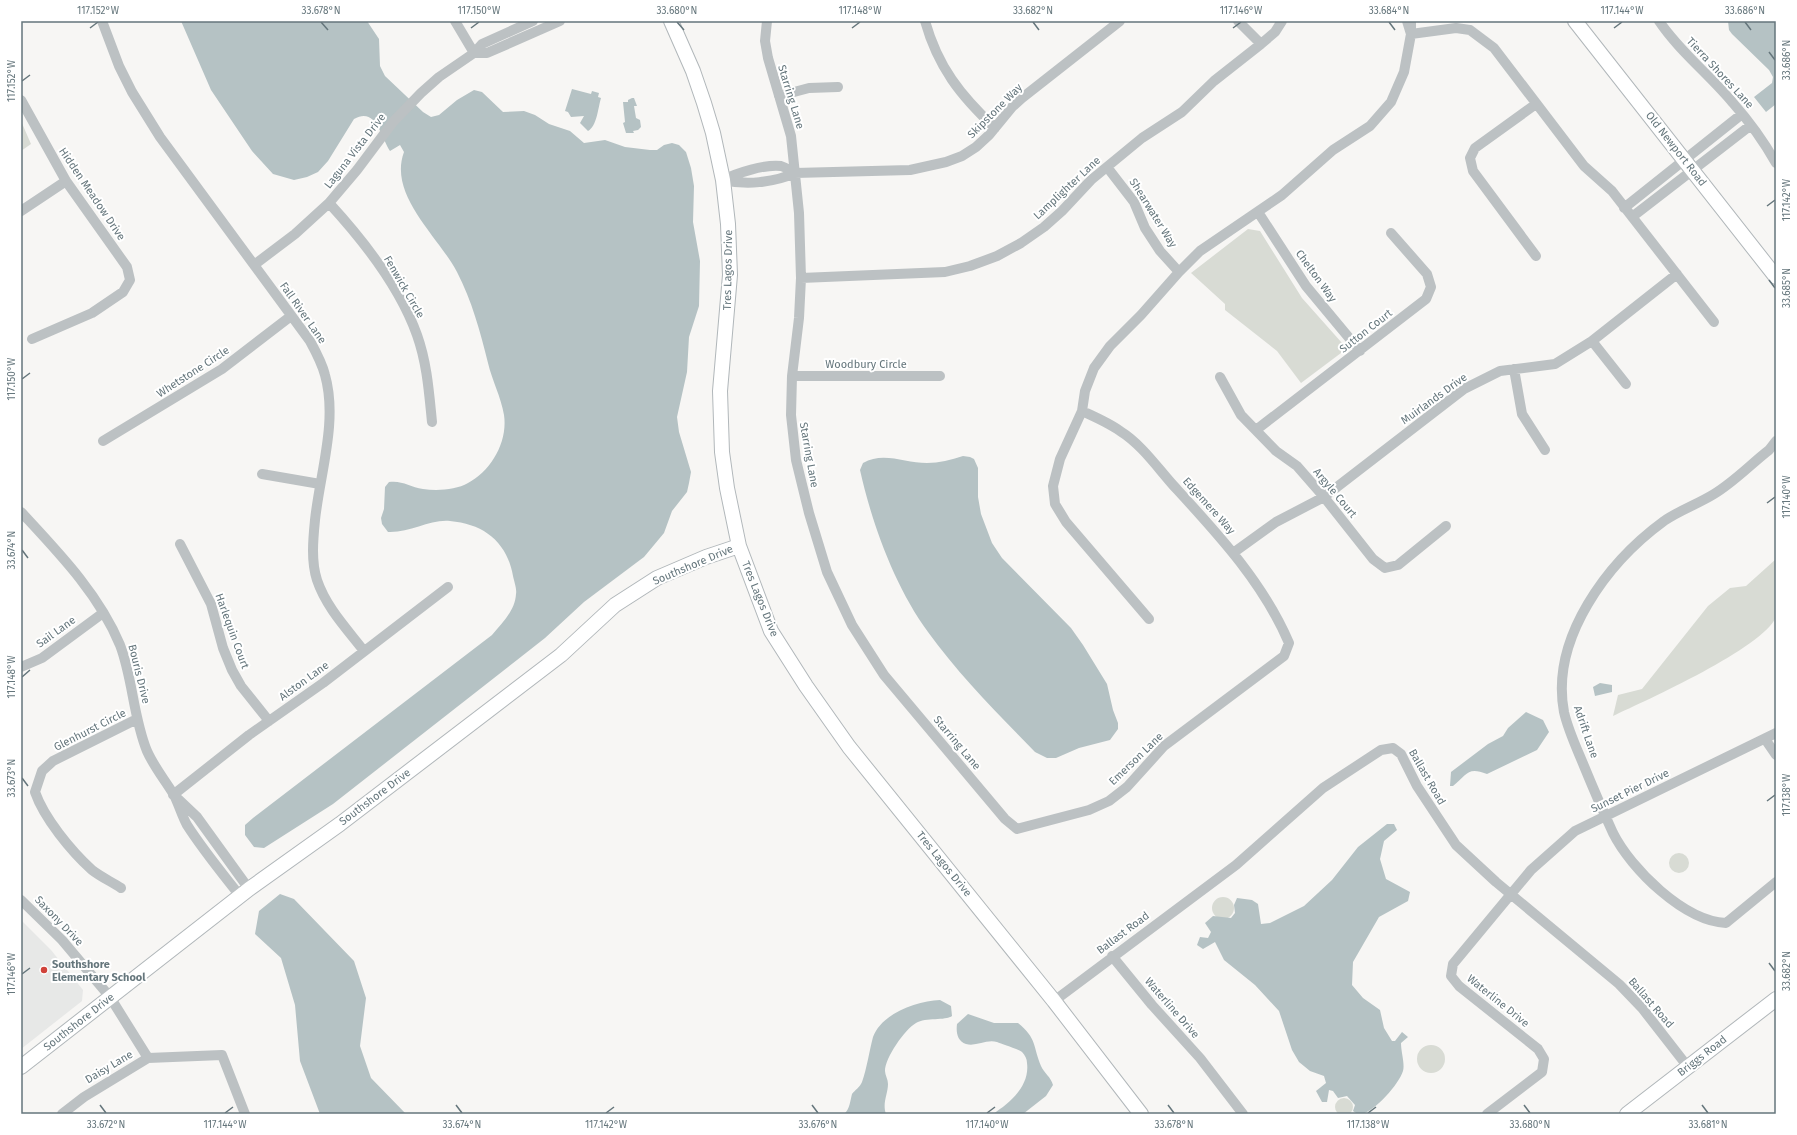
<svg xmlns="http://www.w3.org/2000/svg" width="1797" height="1135" viewBox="0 0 1797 1135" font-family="'Fira Sans',sans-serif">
  <rect width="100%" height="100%" fill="#f7f6f4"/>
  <path fill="#e7e8e7" d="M21,920L51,950L83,990L82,1001L21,1049Z"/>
  <path fill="#d8dbd4" d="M21,121L31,144L21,151Z
    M1248,229L1260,231L1302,298L1342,343L1341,353L1301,383L1277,351L1225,310V304L1191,273Z
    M1776,559C1776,569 1778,611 1776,617C1763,648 1647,700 1613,716L1618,695L1642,689L1708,606L1730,588L1746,586Z
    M1669 863a10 10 0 1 1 20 0a10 10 0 1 1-20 0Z
    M1212 908a11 11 0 1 1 22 0a11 11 0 1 1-22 0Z
    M1417 1059a14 14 0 1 1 28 0a14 14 0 1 1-28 0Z
    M1335 1107a9 9 0 1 1 18 0a9 9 0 1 1-18 0Z"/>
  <path fill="#b5c2c4" d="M181,21H367L379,39L380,66L385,76L423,112L431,117L439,115L457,100L474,90L482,92L503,112L524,111L535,115L549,124L570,131L584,143L605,140L625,147L650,150H657L664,145L672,143L679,145L686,152L691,168L694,186L693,222L700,261L699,306L689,337L687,372L677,417L679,432L691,472L689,483L687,492L672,511L664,533L644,557L584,602L545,638L517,660L333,804L264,848L254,847L245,835V825L253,818L492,635C502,623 515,611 516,594C517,589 514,581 513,576C507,542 484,524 450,521C430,519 410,533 388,532L382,524L381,518L384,509L385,487L389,482C402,480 410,487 423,489C437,491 456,490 468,483C491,471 508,442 504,415C501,397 492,380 488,363C480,331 472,301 457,272C438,236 388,195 404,152L400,145L390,151C381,137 376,106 354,119L328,161L318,172L307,177L294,180L273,174L252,151L211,90Z
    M1728,21H1776V104L1766,112L1754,97L1772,83L1773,77L1769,70L1732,34L1729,30Z
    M572,89L591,94L592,91L599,93L598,97L601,98C598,108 597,126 588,131L580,123L584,116L571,117L568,112L565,111Z
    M632,98H634L637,106H634L636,118L640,120L641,127L638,130L633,131L634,133H626L623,123L625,122L623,102H628V100Z
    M963,456L970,457L974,459L978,468V497L981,514L992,543L1002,558L1071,628L1083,645L1107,684L1113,710L1118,723V729L1110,740L1079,748L1056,758H1047L1035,752C998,714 959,675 928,632C895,587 872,524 860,470L863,463C883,451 905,463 927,463C939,463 951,460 963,456Z
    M1600,683L1612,685V692L1595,696L1593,687Z
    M1526,712L1543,720L1549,732L1537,750L1487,774C1467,766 1467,775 1453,786H1450L1451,772L1488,744L1503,736L1508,728Z
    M1387,824H1394L1397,830L1384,841L1380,859L1386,879L1410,892L1408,901L1379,917L1353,962L1352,985L1363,998L1380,1010L1384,1028L1392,1041H1395L1402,1032L1408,1037L1401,1043C1401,1052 1405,1064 1403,1071C1399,1084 1375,1111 1362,1114C1359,1115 1356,1113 1353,1111L1355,1105L1347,1096L1338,1098L1333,1091L1329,1090L1327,1102H1322L1316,1091L1326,1083L1324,1076L1310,1071L1299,1062L1292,1050L1279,1011L1255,985L1224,960L1215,942L1203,949L1197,945L1200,937L1208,938L1211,932L1205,923L1213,916L1231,918L1235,913L1234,905L1237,898L1252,900L1258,904L1261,924L1270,923L1304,906L1332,880L1358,847Z
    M280,894L294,899L354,961L366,998L360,1046L371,1078L406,1114H320L300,1061L295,1005L281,958L255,934L259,911Z
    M940,1000L951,1006L952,1016C945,1021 926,1017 916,1023C905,1029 885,1058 885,1071C885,1075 888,1079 888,1084C888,1094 882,1103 886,1114H844C850,1109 850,1101 852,1094C855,1090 860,1087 862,1082C867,1068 869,1052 873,1037C882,1013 917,1001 940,1000Z
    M968,1014L994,1023H1018C1037,1038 1033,1047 1041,1066C1044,1073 1051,1077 1053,1085L1046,1096L1023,1114H993C1010,1103 1030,1086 1027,1063C1027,1059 1025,1055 1022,1052C1018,1049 1002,1044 997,1042C986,1039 976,1047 966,1044C957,1041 956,1032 957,1024Z"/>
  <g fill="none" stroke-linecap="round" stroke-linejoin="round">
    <defs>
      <path id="secondary" d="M671,21L693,71L704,103L713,133L723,180L728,224L730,275L720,391L722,452L727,488L739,546L771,631L806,686L849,747L1054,1001L1141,1114
        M1575,21L1776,277
        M21,1067L249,889L340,824L561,655L615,605L657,578L706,557L739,546
        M1627,1114L1776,999"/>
    </defs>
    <use href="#secondary" stroke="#b1b7ba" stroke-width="16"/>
    <path stroke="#bcc1c3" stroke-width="10" d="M102,21L119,66L132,92L160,137L310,341C316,352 322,363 325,375C338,421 320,473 315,520C313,540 311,561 317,580C326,607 347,629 364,651
      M455,21L474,53
      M767,21L765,41L768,58L791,136L799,213L801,278L799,318L792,376L791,415L796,460L809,513L827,572L852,625L884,675L1005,819L1017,829L1089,810L1109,801L1127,787L1164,746L1284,656L1289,643C1263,582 1217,533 1173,485C1157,467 1141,444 1120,431C1109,423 1095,417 1082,411
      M925,21C938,67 960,95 995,128
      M1238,21L1261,44
      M1407,21L1411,34V21
      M1659,21C1680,52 1709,74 1733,103C1749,121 1764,142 1776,163
      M474,53H487L560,21
      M779,96L809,88L838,87
      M21,100L66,181L127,267L130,280L123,292L92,313L32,339
      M1536,104L1475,148L1470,158L1473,171L1536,256
      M1107,167L1134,202L1145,228L1160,251L1179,272
      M723,180C746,185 773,183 795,173L910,170L946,162L962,156L976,147L989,135L1012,107L1022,98L1120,21
      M723,180C737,173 765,164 781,166C785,167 791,171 795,173
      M329,203C363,240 400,287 417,335C427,363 429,392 432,422
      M1624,208L1742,114
      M21,211L66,181
      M1258,212L1306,286L1360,351
      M1632,217L1751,125
      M254,265L295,234L329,203L357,170L393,122L421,93L439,77L474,53L482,44L533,21
      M801,278L945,272L970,266L997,256L1021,243L1044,227L1062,211L1091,180L1142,138L1182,112L1214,81L1261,44L1275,32L1282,21
      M1592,341L1626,384
      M1514,369L1522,414L1545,450
      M792,376H940
      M1220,377L1241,415L1276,451L1297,466L1324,497L1373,559L1385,568L1398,565L1446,526
      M1256,430L1426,299L1431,287L1427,274L1391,233
      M103,441L222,369L291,316
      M1776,441L1769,450C1751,464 1734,482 1714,494C1698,504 1680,510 1664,521C1608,562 1550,638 1564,712C1568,730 1577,749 1584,766C1593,788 1603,811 1613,833C1631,869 1684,921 1726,923L1776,882
      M262,474L320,484
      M21,512C58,552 99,594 120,645C133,679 133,717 147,751C154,767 165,780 174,795C179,805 182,816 187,825C203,850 222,873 240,896
      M180,544L211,604L223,648L232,670L241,686L269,721
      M1233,553L1276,522L1324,497L1464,389L1500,371L1555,364L1592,341L1677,274
      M1149,619L1066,522L1055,504L1053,486L1060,459L1082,411L1085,391L1094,368L1110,346L1141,315L1179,272L1200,251L1282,195L1333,150L1370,126L1391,102L1404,72L1411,34L1456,28L1470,30L1494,48L1584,166L1612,191L1714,322
      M21,667L42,658L103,613
      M1765,739L1776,755
      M173,795L249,735L323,683L448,587
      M178,799L197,817L249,889
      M121,888C112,882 101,877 92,870C71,851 44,818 35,792L42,771L53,761L137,719
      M21,900L62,940L110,997L148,1058
      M1112,956L1152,1005L1200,1058L1243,1114
      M1054,1001L1236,865L1323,788L1381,750L1393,748L1401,754L1417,786L1456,845L1496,882L1619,984L1642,1008L1688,1067
      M62,1114L84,1097L148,1058L222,1055L245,1114
      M1487,1114L1542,1072L1544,1059L1538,1049L1459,986L1451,976L1453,964L1531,870L1575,831L1776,733"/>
    <use href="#secondary" stroke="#fff" stroke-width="14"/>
  </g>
  <path fill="none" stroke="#65767c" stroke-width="1.5" d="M321,22L328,30M677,22L684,30M1033,22L1039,30M1389,22L1395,30M1745,22L1751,30M90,28L98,22M471,28L479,22M852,28L860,22M1233,28L1241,22M1614,28L1622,22M1769,52L1775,60M22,81L30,75M1767,206L1775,200M1769,280L1775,288M22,379L30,373M1767,503L1775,497M22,550L28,558M22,677L30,670M22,778L28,786M1767,801L1775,795M1769,963L1775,971M22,974L30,968M100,1105L106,1113M456,1105L462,1113M812,1105L818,1113M1168,1105L1174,1113M1524,1105L1530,1113M1702,1105L1708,1113M225,1113L233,1107M606,1113L614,1107M987,1113L995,1107M1368,1113L1376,1107"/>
  <circle fill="#d0423a" stroke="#fff" stroke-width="1.5" cx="44" cy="970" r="4"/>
  <g text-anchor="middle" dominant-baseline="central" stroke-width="4" stroke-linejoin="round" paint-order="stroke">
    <g font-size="11" fill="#65767c" stroke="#fff">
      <text transform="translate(1720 73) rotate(47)">Tierra Shores Lane</text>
      <text transform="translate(791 97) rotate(73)">Starring Lane</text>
      <text transform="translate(995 111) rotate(-45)">Skipstone Way</text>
      <text transform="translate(1676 149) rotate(52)">Old Newport Road</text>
      <text transform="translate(355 151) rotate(-52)">Laguna Vista Drive</text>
      <text transform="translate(1067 188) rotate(-43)">Lamplighter Lane</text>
      <text transform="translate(92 194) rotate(56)">Hidden Meadow Drive</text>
      <text transform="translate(1153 213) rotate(58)">Shearwater Way</text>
      <text transform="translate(728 270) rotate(-89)">Tres Lagos Drive</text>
      <text transform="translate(1316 276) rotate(54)">Chelton Way</text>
      <text transform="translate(404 287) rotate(60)">Fenwick Circle</text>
      <text transform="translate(303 313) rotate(55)">Fall River Lane</text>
      <text transform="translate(1366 331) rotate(-38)">Sutton Court</text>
      <text x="866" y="364">Woodbury Circle</text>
      <text transform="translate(193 372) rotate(-33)">Whetstone Circle</text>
      <text transform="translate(1434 399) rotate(-36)">Muirlands Drive</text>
      <text transform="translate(809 455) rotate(80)">Starring Lane</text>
      <text transform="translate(1335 493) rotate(50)">Argyle Court</text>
      <text transform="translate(1209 506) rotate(48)">Edgemere Way</text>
      <text transform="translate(693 565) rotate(-23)">Southshore Drive</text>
      <text transform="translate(760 599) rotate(68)">Tres Lagos Drive</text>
      <text transform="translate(232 631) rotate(70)">Harlequin Court</text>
      <text transform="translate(56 632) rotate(-36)">Sail Lane</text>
      <text transform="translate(139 674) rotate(76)">Bouris Drive</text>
      <text transform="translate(304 681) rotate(-36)">Alston Lane</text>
      <text transform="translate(90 730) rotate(-27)">Glenhurst Circle</text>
      <text transform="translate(1586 732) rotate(71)">Adrift Lane</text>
      <text transform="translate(957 743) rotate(50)">Starring Lane</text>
      <text transform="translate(1136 759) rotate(-44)">Emerson Lane</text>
      <text transform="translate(1427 777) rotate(60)">Ballast Road</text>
      <text transform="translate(1630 791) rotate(-26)">Sunset Pier Drive</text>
      <text transform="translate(375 797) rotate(-37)">Southshore Drive</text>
      <text transform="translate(944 864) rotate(51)">Tres Lagos Drive</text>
      <text transform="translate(59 921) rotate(46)">Saxony Drive</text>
      <text transform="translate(1123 933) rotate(-37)">Ballast Road</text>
      <text transform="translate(1498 1001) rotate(39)">Waterline Drive</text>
      <text transform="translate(1651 1003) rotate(49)">Ballast Road</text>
      <text transform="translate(1172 1008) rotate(49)">Waterline Drive</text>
      <text transform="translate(79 1022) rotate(-38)">Southshore Drive</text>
      <text transform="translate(1702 1056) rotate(-38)">Briggs Road</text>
      <text transform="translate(109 1067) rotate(-31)">Daisy Lane</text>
    </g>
    <g font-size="11" font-weight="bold" fill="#65767c" stroke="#fff" text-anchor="start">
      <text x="52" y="964">Southshore<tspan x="52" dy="13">Elementary School</tspan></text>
    </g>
  </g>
  <rect width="1797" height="1135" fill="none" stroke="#ffffff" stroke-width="44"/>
  <rect x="22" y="22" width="1753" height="1091" fill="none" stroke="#65767c" stroke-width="1.5"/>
  <g font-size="10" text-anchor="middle" fill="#65767c">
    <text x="98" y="14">117.152°W</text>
    <text x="321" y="14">33.678°N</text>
    <text x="479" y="14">117.150°W</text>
    <text x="677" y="14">33.680°N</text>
    <text x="860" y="14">117.148°W</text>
    <text x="1033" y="14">33.682°N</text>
    <text x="1241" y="14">117.146°W</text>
    <text x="1389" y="14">33.684°N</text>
    <text x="1622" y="14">117.144°W</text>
    <text x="1745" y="14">33.686°N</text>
    <text transform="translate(1786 60) rotate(-90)" y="4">33.686°N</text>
    <text transform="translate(11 81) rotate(-90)" y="4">117.152°W</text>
    <text transform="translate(1786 200) rotate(-90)" y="4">117.142°W</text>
    <text transform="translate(1786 288) rotate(-90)" y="4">33.685°N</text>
    <text transform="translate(11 379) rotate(-90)" y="4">117.150°W</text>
    <text transform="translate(1786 497) rotate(-90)" y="4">117.140°W</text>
    <text transform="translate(11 550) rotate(-90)" y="4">33.674°N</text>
    <text transform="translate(11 677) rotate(-90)" y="4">117.148°W</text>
    <text transform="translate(11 778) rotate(-90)" y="4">33.673°N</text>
    <text transform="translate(1786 795) rotate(-90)" y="4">117.138°W</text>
    <text transform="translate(1786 971) rotate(-90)" y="4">33.682°N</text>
    <text transform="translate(11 974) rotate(-90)" y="4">117.146°W</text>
    <text x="106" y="1128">33.672°N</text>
    <text x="225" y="1128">117.144°W</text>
    <text x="462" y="1128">33.674°N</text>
    <text x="606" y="1128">117.142°W</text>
    <text x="818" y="1128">33.676°N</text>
    <text x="987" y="1128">117.140°W</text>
    <text x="1174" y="1128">33.678°N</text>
    <text x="1368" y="1128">117.138°W</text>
    <text x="1530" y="1128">33.680°N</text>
    <text x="1708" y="1128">33.681°N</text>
  </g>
</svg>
